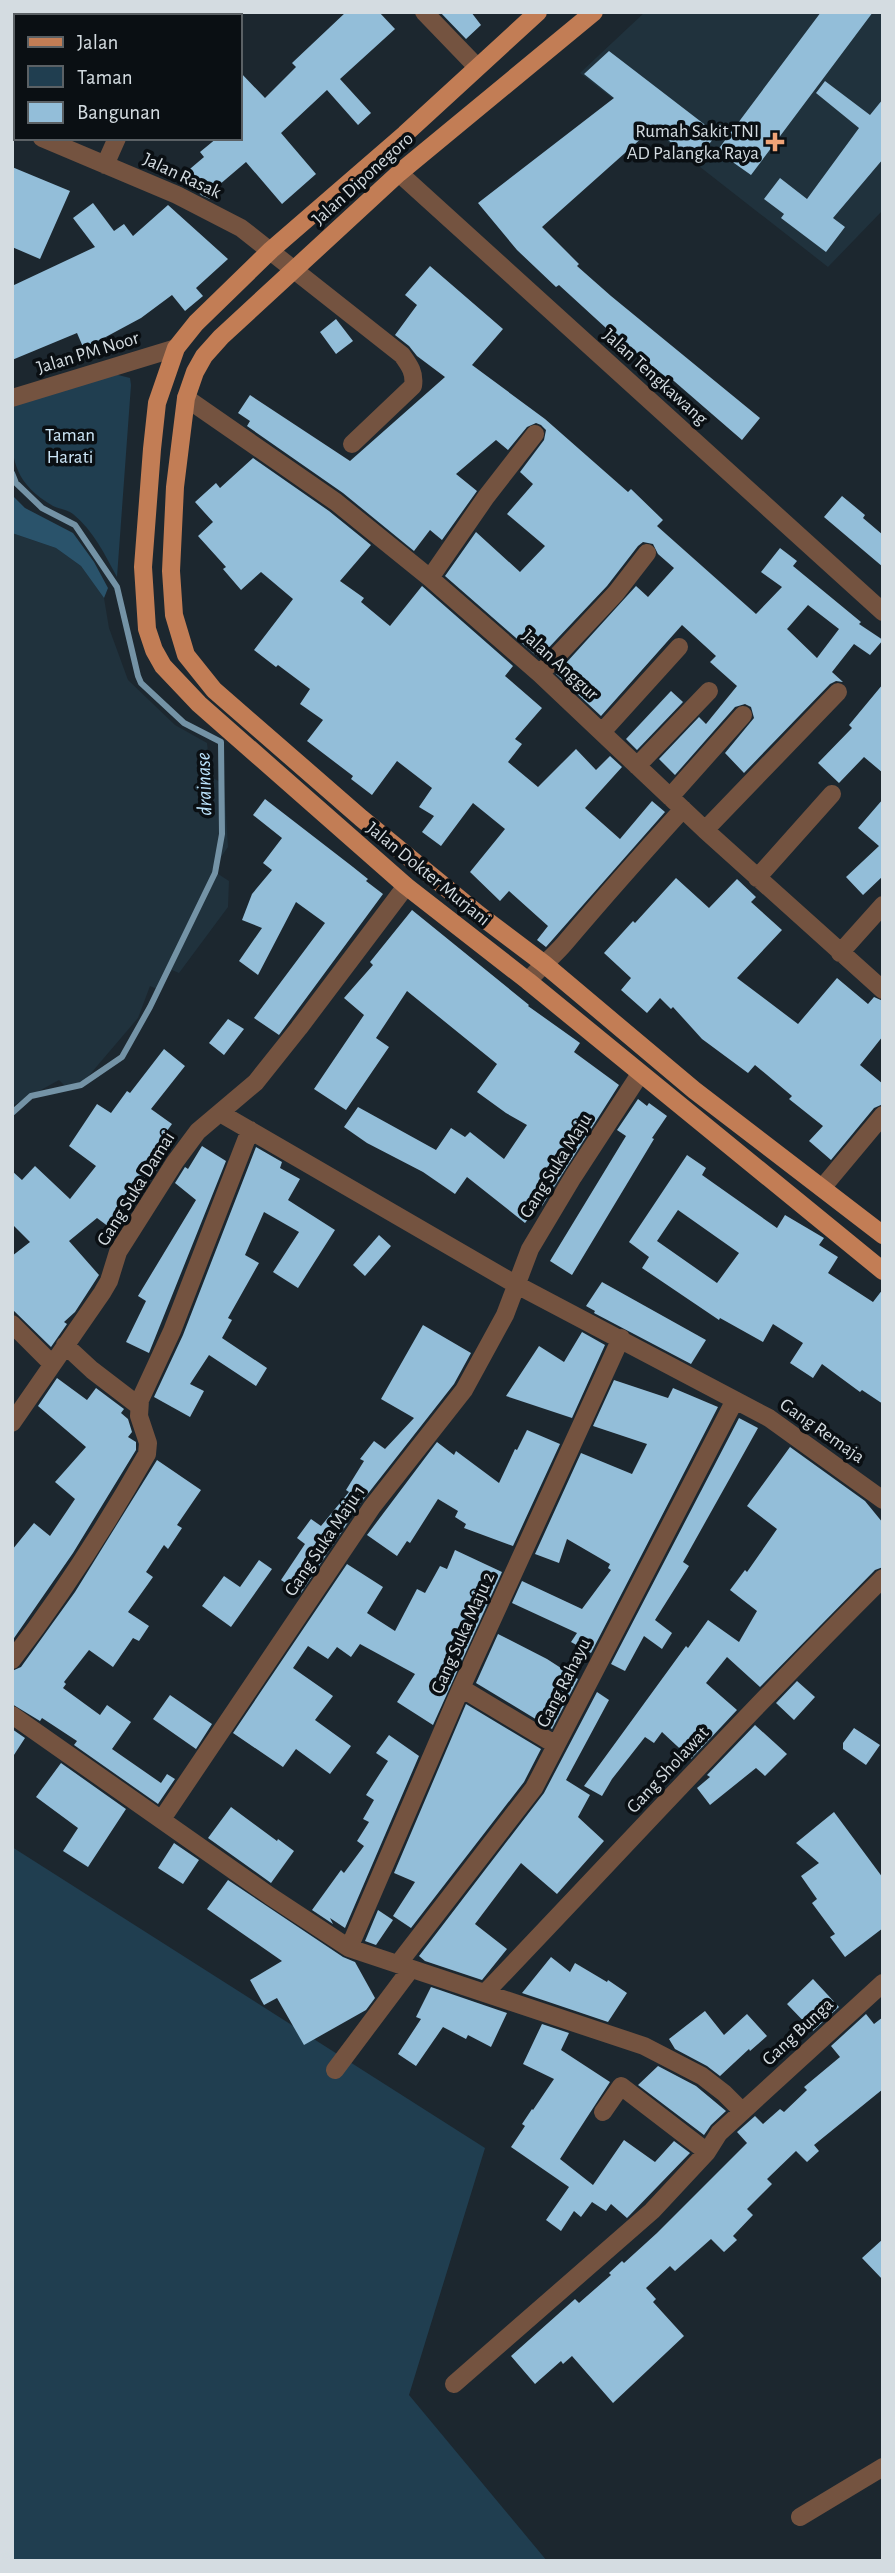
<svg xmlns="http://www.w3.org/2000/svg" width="895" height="2573" viewBox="0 0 895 2573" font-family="'Alegreya Sans',sans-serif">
  <rect width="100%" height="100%" fill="#1c272f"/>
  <path fill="#20323d" d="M645,12H883V210L828,267L580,73Z
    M12,533L56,548L81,566L104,598L109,628L128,680L175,725L207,743L211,777L224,784L228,847L212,870L229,881L228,907L179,973L172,970L157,989L150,986L138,1018L86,1079L68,1089L59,1080L12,1106Z"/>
  <path fill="#203e50" d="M114,374L130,378L131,385L117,577C105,555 93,530 73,514C68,510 60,509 53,506C6,478 12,450 12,402Z
    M12,1847L485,2148L409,2395L547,2561H12Z"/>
  <path fill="#2a536b" d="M12,495L25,508L73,533L94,562L108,588L104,598L81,566L56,548L12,533Z"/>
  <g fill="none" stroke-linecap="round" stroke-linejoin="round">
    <path stroke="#7493a6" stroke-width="6" d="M12,473L16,483L42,508L75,525L117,587L138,676L141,683L184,723L221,742L222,834L215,873L150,1007L122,1057L81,1085L31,1096L12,1113"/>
  </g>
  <path fill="#93bed9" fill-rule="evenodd" d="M346,12H379L395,29L340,79L371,113L358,125L327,90L281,133L316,174L282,204L246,162L219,185L222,188L210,199L201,195L184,174L204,157L200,152L217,138H240V72L265,98L296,67L292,63Z
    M440,12H471L481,25L466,39Z
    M821,12H873L751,175L717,151Z
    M609,51L717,134L699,157L692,151L688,156L653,128L542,227L579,264L577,266L611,296L760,418L742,440L667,375L666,377L618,339L559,285L556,287L517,250L478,203L614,98L584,74Z
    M825,81L870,115L883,99V159L833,218L845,227L826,252L781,218L784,214L764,199L780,178L807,199L859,128L816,93Z
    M12,167L70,191L40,259L12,247Z
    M93,203L114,231L124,224L133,236L168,205L228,259L196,288L203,296L185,311L172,295L141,318L102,339L83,347L77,333L12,360V286L95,247L73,218Z
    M430,266L503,329L472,365L545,419L628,492L631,489L663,520L657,526L756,614L782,587L761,572L780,548L797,561L793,566L861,622L859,624L883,640L870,655L854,644L832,672L843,682L836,681L830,684L744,773L725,753L754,718L751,707L745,704L735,707L675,775L659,759L699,717L706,724L737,686L710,662L716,656L682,625L601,716L556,674L636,586L648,597L674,568L658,554L653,544L643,542L638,546L607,586L539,658L445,576L476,532L520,572L545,546L507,514L533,484L520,472L544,440L546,430L541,425L536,423L527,427L508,450L496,440L456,474L477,491L442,540L430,530L414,551L343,493L247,426L250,421L238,413L250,395L350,461L445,377L417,356L409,346L395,335L417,305L405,295ZM808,605L839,629L817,658L787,629Z
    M336,319L353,341L336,354L320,332Z
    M253,458L329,511L371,545L340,581L364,598L361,602L390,626L422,586L513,666L505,676L542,708L515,739L522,744L508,762L538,787L576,749L596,770L610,756L622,767L585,808L620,839L652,801L665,812L546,947L537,940L548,926L509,891L500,901L470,872L505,829L473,803L441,846L422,832L434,816L419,807L432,788L397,761L372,795L351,779L353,776L307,741L323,720L300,704L310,689L278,665L276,667L254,650L293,599L261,572L241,590L223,569L226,567L198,536L213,522L195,502L216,483L220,488Z
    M842,496L865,515L863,518L883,535V567L824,517Z
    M883,684V773L864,757L839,783L818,763L852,728L849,725Z
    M671,691L683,702L637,750L626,739Z
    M265,799L353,867L368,879L366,881L383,894L279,1035L254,1018L325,923L296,902L258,975L239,961L262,928L242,920L252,894L272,870L263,863L282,838L253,815Z
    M883,799V876L863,895L846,877L879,846L858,828Z
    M676,878L709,908L737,879L756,897L751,902L782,930L737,978L798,1024L837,978L868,1004L874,997L883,1001V1036L860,1065L883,1084V1104L874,1108L831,1160L809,1141L823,1126L789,1099L792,1096L755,1065L748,1073L702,1039L673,1007L671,1009L660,998L647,1013L621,990L631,978L604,953L633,921L635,923Z
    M412,910L529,1005L528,1006L580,1043L574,1052L619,1085L542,1206L540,1204L525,1223L467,1177L455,1194L423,1172L367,1143L344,1127L358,1107L436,1150L451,1128L465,1137L470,1132L504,1159L527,1125L506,1113L477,1092L497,1064L407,991L376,1038L389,1047L346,1110L314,1089L364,1015L344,998L373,965L370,962Z
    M228,1019L244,1029L224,1055L209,1043Z
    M164,1049L185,1066L151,1109L172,1124L156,1146L167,1154L117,1233L97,1218L69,1241L99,1275L75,1312L64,1322L67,1324L51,1347L12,1309V1256L30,1242L12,1224V1171L22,1180L35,1166L70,1199L96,1166L69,1146L97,1104L111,1113L127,1091L130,1093Z
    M638,1099L647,1106L649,1103L667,1116L652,1138L654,1139L572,1275L550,1261L626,1136L617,1130Z
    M202,1146L226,1161L149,1353L126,1342L146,1301L138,1296L196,1200L175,1183L185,1167L188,1169Z
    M256,1147L282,1162L280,1168L300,1179L288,1200L335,1230L298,1288L273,1272L299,1232L264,1212L245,1255L259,1263L228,1318L232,1320L222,1338L267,1368L256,1386L209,1355L190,1384L204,1391L190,1417L154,1397L183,1335Z
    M687,1155L706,1168L702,1175L777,1228L785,1215L824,1238L819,1245L838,1257L828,1273L873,1302L883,1289V1404L862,1390L860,1392L822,1364L813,1378L790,1363L803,1343L773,1324L763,1342L720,1318L719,1320L642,1268L649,1257L629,1242ZM678,1210L739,1253L717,1283L657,1241Z
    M379,1235L391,1246L365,1276L353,1265Z
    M602,1282L706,1340L691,1364L594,1313L595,1311L586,1306Z
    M423,1325L471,1353L454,1384L363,1500L301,1593L281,1580L305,1544L297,1538L311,1519L321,1526L349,1492L346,1490L364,1461L360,1459L374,1441L385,1449L414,1418L381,1399Z
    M582,1332L605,1345L572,1418L506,1396L539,1346L564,1362Z
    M57,1378L87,1400L96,1388L124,1409L121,1413L128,1419L132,1432L128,1437L136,1442V1450L73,1553L12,1641V1550L34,1523L50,1536L75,1499L55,1482L86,1447L38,1406Z
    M614,1380L668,1398L673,1388L718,1407L591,1653L571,1642L577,1633L512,1603L522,1581L582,1609L611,1570L608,1568L610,1564L567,1539L559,1563L535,1554L581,1453L632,1474L647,1444L593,1426Z
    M739,1418L758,1428L683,1562L689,1566L655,1620L672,1633L662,1649L644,1636L625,1671L611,1664Z
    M527,1430L560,1444L513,1546L464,1528L466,1524L455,1517L458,1511L438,1499L410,1543L407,1541L397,1556L367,1535L437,1442L454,1455L456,1451L499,1483L515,1449L517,1450Z
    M790,1447L865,1501L883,1523V1567L875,1570L760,1687L727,1657L706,1683L737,1710L691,1759L662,1732L654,1743L645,1737L612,1779L602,1796L584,1786L686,1646L688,1648L708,1620L739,1642L757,1611L730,1590L745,1570L747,1572L777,1529L747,1506Z
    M157,1460L201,1490L177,1525L182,1528L168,1549L164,1545L146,1572L153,1577L128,1612L149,1626L139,1641L133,1638L113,1667L89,1650L64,1682L66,1684L63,1688L100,1715L107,1705L131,1722L112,1749L161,1783L167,1774L175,1779L158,1804L74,1745L77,1741L42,1718L40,1721L12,1704V1671L21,1667L75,1592Z
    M455,1550L502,1572L433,1725L397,1702L415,1674L360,1644L351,1657L337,1647L328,1659L308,1646L293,1668L333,1696L315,1720L351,1746L330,1774L296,1749L283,1767L233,1733L347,1564L383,1587L367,1613L395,1631L417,1589L425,1593L440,1566L447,1569Z
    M259,1560L272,1569L231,1627L202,1606L224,1576L240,1587Z
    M498,1634L547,1659L578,1679L552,1729L476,1683Z
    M797,1681L815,1697L794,1720L776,1703Z
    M597,1692L609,1700L566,1780L590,1795L578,1817L604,1841L557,1894L521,1863L475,1924L507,1949L482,1980L425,1961L419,1956L544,1793Z
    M170,1695L212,1724L196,1749L153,1719Z
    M466,1704L541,1749L524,1782L411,1928L393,1916L415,1882L394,1873Z
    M755,1725L787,1754L765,1776L756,1768L710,1805L697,1788L710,1777L707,1775Z
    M854,1728L880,1745L866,1765L843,1749V1743Z
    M12,1729L25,1738L12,1758Z
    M389,1735L419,1756L345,1928L330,1918L333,1924L312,1910L341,1870L344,1873L364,1846L357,1841L369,1822L363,1819L374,1800L366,1795L388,1761L376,1753Z
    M61,1763L126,1809L88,1867L63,1851L78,1828L36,1797Z
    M231,1807L277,1841L278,1839L294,1851L271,1883L208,1838Z
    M834,1812L883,1878V1928L845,1957L830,1937L835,1934L812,1903L817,1899L801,1876L819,1863L796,1843Z
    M174,1843L199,1860L183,1884L158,1868Z
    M228,1880L343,1957L355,1962L375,1998L366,2010L304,2045L277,1998L264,2005L250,1980L282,1961L207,1909Z
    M378,1910L393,1920L376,1945L365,1941Z
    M551,1957L570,1972L575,1963L607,1982L608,1980L627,1993L608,2022L522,1993Z
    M813,1979L839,2007L813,2031L787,2004Z
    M431,1987L507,2013L491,2047L468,2035L466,2039L443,2027L416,2066L398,2054L421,2019L416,2017Z
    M705,2011L724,2035L747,2014L767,2036L750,2051L749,2049L720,2076L707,2066L675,2049L669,2039Z
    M866,2014L874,2024L883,2017V2089L814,2145L819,2151L807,2162L796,2151L767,2179L772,2184L747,2209L753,2215L733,2236L737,2240L724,2252L711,2239L675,2271L670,2266L646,2288L656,2299L653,2302L684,2336L613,2403L572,2356L563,2364L561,2361L535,2384L511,2356L575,2299L579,2303L611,2275L609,2273L622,2261L624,2263L657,2233L747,2143L737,2132L755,2116L763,2124L780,2109L784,2112L807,2090L804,2087L840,2057L831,2046Z
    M542,2024L569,2033L561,2050L610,2082L560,2159L593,2185L624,2140L655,2162L674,2141L690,2153L627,2218L611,2204L606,2211L592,2202L581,2217L574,2211L561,2231L546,2220L569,2187L511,2147L525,2126L522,2124L532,2109L533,2110L554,2079L523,2064Z
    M658,2066L696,2086L726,2111L711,2125L704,2135L638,2085Z
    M883,2239V2280L862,2258Z"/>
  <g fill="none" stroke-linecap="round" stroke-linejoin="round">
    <path stroke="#745340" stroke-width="18" d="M424,12L477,67
      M12,126L16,128
      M42,138L177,195L241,228L402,355C410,366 415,373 413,386L352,444
      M105,165L117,138
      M399,173L883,612
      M12,398L176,348
      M186,398L336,502L430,578L540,674L705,830L883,990
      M430,578L486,497L535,434
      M540,674L616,593L647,553
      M602,732L679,647
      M637,766L709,691
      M670,797L743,715
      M705,830L838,692
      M757,878L832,794
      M840,953L883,905
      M528,981C540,967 554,956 565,943C604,897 643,853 683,809
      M220,1113L515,1284L769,1418L883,1500
      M822,1188L883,1115
      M12,1324L52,1364
      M65,1345L92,1370L139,1406
      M12,1423L102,1293L109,1281L118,1252L175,1162L198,1131L256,1082L299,1028L406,886
      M12,1660C62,1595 106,1526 147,1454L148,1443L139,1416L140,1400L172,1331L250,1130
      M461,1688L556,1745
      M12,1715L270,1896L349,1948L644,2046L702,2076L724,2093L742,2111
      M162,1819L372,1507L464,1390L505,1315L530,1249L573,1177L640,1074
      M349,1948L461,1688L621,1338
      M398,1964L534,1788L735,1400
      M485,1993C618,1854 747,1713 883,1578
      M335,2070L410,1970
      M603,2112L621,2086L707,2152
      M454,2384L652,2211L707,2152L719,2133L883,1983
      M800,2517L883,2467"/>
    <path stroke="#c27d55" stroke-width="18" d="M538,12L405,134L271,250L196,323L176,348L157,403L152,449L143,567L147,629L154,650L163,666L199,704L406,886L528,981L883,1271
      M594,12L399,173L221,337L204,356L195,372L186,398L175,487L171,571L174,615L186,655L214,690L361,818L478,914L543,963L694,1090L883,1235"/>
  </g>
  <path fill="#efa377" stroke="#0a0f13" stroke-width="2.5" d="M771.5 131.5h7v7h7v7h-7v7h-7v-7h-7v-7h7z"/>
  <g text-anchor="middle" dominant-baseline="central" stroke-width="7" stroke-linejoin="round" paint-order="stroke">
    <g font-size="19" fill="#d4dce1" stroke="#0a0f13" text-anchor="end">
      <text x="759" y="131">Rumah Sakit TNI<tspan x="759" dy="22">AD Palangka Raya</tspan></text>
    </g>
    <g font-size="19" fill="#d4dce1" stroke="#0a0f13">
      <text transform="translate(182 176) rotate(25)">Jalan Rasak</text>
      <text transform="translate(363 179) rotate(-42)">Jalan Diponegoro</text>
      <text transform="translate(88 353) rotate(-17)">Jalan PM Noor</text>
      <text transform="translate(655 377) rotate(42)">Jalan Tengkawang</text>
      <text transform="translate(560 665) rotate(42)">Jalan Anggur</text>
      <text transform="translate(428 874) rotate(39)">Jalan Dokter Murjani</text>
      <text transform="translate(556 1166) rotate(-58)">Gang Suka Maju</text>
      <text transform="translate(136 1189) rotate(-58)">Gang Suka Damai</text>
      <text transform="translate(822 1431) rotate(35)">Gang Remaja</text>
      <text transform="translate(325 1541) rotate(-56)">Gang Suka Maju 1</text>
      <text transform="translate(463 1633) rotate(-66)">Gang Suka Maju 2</text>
      <text transform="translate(564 1683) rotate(-63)">Gang Rahayu</text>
      <text transform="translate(668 1770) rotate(-47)">Gang Sholawat</text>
      <text transform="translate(798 2032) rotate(-43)">Gang Bunga</text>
    </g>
    <g font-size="19" fill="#cde7f8" stroke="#0a0f13">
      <text x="70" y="435">Taman<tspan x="70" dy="22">Harati</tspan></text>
    </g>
    <g font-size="21" font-style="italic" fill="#bce4fd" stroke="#0a0f13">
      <text transform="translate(204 784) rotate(-92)">drainase</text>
    </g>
  </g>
  <rect width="895" height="2573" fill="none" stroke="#d4dce1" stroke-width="28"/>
  <rect x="14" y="14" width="228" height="126" fill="#0a0f13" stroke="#5b6165" stroke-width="2"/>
  <rect x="28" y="37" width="35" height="10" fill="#c27d55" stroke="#5b6165" stroke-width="2"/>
  <text x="77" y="49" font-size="21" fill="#d4dce1">Jalan</text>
  <rect x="28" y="66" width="35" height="21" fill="#203e50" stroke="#5b6165" stroke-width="2"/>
  <text x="77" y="84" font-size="21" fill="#d4dce1">Taman</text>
  <rect x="28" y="102" width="35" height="21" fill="#93bed9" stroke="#5b6165" stroke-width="2"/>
  <text x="77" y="119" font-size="21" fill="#d4dce1">Bangunan</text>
</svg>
